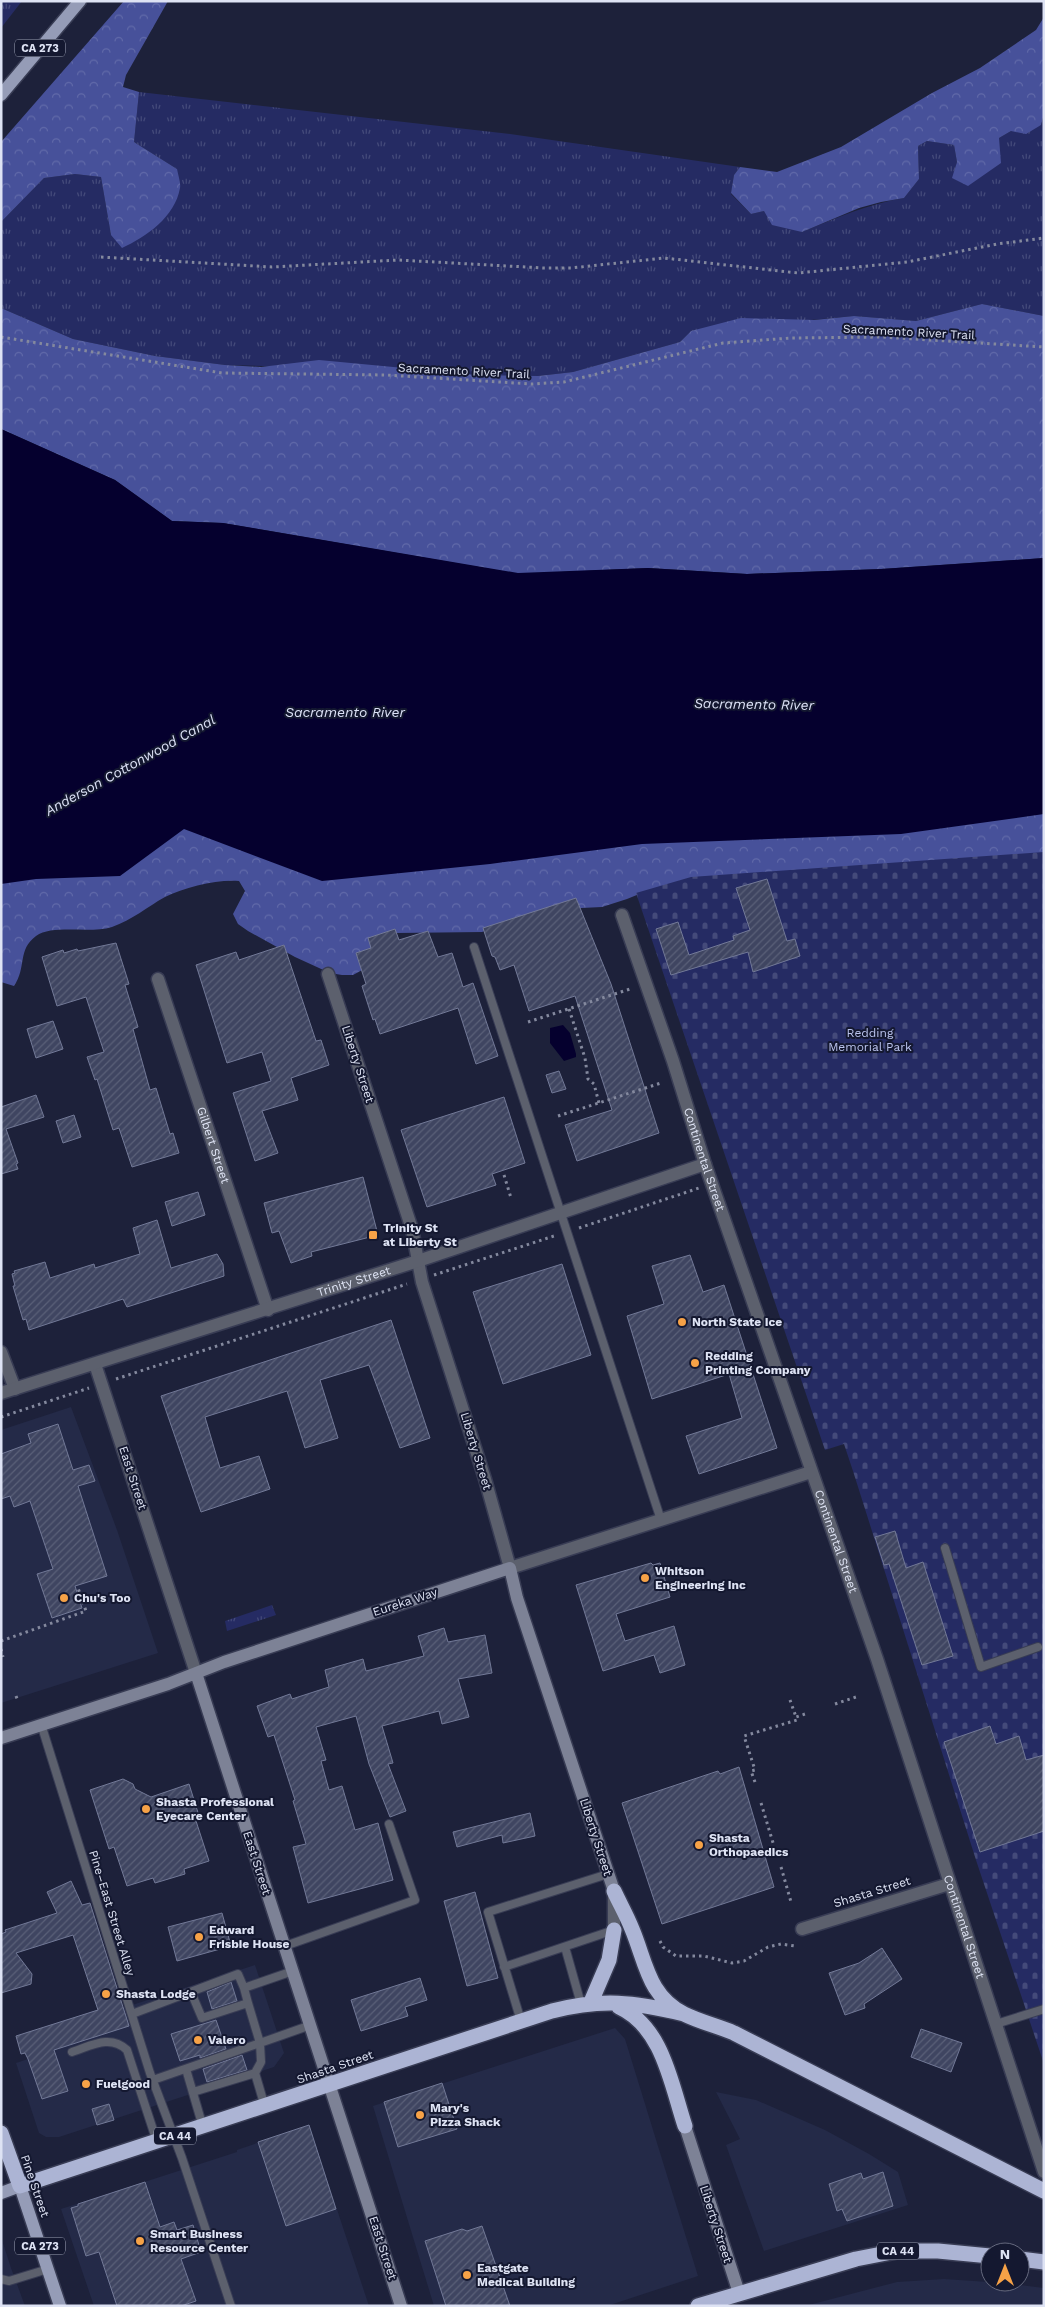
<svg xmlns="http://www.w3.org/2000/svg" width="1045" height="2307" viewBox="0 0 1045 2307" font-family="'Work Sans',sans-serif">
  <defs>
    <pattern id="grass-tufts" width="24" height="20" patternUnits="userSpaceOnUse" patternTransform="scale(1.25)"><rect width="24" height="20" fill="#252b63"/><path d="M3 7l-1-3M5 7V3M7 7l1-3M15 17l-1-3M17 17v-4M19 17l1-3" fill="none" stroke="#444a7a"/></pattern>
    <pattern id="forest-crowns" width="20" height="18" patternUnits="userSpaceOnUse" patternTransform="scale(1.25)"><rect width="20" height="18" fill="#47519a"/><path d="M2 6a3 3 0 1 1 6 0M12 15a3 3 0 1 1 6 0" fill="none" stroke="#616aa9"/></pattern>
    <pattern id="cemetery-stones" width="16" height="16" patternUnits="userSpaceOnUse" patternTransform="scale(1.25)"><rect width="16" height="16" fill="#252b63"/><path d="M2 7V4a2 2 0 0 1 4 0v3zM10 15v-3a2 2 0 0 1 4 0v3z" fill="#444a7a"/></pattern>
    <pattern id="building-hatch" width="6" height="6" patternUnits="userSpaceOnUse" patternTransform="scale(1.25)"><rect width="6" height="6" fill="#3f4561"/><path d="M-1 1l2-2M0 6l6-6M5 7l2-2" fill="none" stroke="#5a6078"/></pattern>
  </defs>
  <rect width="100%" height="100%" fill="#1d213a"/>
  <path fill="#242a48" d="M71,1407L117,1530L158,1653L1,1703V1430Z
    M255,1965L284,2053L274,2067L59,2137H46L39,2133L16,2063L128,2026L123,2008Z
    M615,2028L625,2039L698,2276L607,2306H434L373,2106Z
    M716,2092L756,2100L825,2130L869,2154L898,2172L908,2205L764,2251L726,2145L740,2139Z
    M309,2125L369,2306H94L61,2209L237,2152V2150Z
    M1,2237L11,2268L25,2306H1Z
    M944,2279L1003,2283L1044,2288V2306H805L897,2282Z"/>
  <path fill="url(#grass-tufts)" d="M1,1H22L1,28Z
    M139,92L510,134L740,167L734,175L731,194L751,214L764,211L802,232C836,218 868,204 904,198L919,179L918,146L927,141L954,145L957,162L953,178L999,138L1011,131L1041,125L1044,114V316L982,304L916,321L854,316L691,331L680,342L573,372L538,376L478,375L423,370L225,365L155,356L73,339L1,308V222L44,178L75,174L101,177L111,235L177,169L134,142Z
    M272,1605L276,1615L227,1631L225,1621Z"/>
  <path fill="url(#forest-crowns)" d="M124,1H168L126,75L123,87L139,92L134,142L177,169C178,175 181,183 180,188C175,217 146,237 122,248L111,235L101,177L75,174L44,178L1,222V142Z
    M1044,17V114L1041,125L1026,134L1011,131L999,138L1001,163L968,186L952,178L957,162L954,145L927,141L918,146L919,179L904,198L881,202L859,208L802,232L772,225L764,211L751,214L731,193L734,175L740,167L777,172L841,147L932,93L980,68L1036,30Z
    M982,304L1044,316V558L881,569L747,574L648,568L518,574L223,523L172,521L115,480L1,429V308L73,339L155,356L225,365L261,367L319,360L478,375L538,376L573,372L680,342L691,331L741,318L814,320L854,316L916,321Z
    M1044,792V881L649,890L627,899L602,907L540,910L482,932L395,933L364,969L353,975H342L330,973L295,957L248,931L238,924L233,914L245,891L239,881C218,879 185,887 165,897C147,907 132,920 112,927C90,934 53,924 36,936C17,950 27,967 14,986L1,982V875L172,822Z"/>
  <path fill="url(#cemetery-stones)" d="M1044,852V2064L976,1860L853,1471L844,1444L825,1450L636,893L691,877Z"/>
  <path fill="#05002e" d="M1,429L115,480L172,521L223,523L518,573L648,568L747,574L881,569L1044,558V814L901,834L642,844L490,864L322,881L184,829L120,876L36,879L1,884Z
    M563,1025L570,1033L576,1054V1057L564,1061L550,1043V1028Z"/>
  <path fill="url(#building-hatch)" stroke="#727997" d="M767,879L787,941L795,939L800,956L753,972L748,952L671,975L656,929L678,922L689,955L734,940L733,936L750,930L736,888Z
    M576,898L611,984L659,1133L577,1161L565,1125L612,1110L575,996L529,1011L514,965L500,970L495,957L492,956L483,928Z
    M395,929L399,940L428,931L438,957L452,953L463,987L473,983L498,1056L476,1064L458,1008L380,1034L375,1019L373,1020L362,986L366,984L356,953L371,948L368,938Z
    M116,943L129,984L125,985L138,1027L133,1029L150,1090L156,1088L170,1134L173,1133L179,1153L132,1167L119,1128L113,1130L97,1079L95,1080L87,1057L104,1052L86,997L57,1006L42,957L63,950L64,953L77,949L78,951Z
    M284,945L316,1041L321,1040L329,1065L291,1078L298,1100L262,1111L278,1153L255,1161L233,1093L271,1081L262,1052L227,1063L196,965L236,952L239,960Z
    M53,1021L63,1049L36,1058L27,1029Z
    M559,1071L566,1089L552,1093L546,1075Z
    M36,1095L44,1117L6,1129L18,1163L16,1164L18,1169L1,1174V1107Z
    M504,1097L525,1163L492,1174L496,1185L427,1207L401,1130Z
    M74,1115L81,1137L63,1143L56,1121Z
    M363,1177L378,1235L311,1252L312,1256L291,1263L279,1231L272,1233L264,1203Z
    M198,1192L205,1215L172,1226L165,1202Z
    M157,1220L171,1268L217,1254L223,1264L224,1276L127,1307L123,1299L29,1330L26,1319L23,1320L13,1286H15L12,1274L15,1273L14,1271L45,1262L50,1278L94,1264L95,1268L140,1254L133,1228Z
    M690,1255L703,1292L724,1285L777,1448L699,1474L686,1436L742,1418L729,1374L652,1399L627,1316L664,1304L652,1266Z
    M562,1264L591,1355L503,1384L473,1292Z
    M391,1320L430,1438L400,1448L369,1365L320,1380L338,1438L305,1448L287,1391L205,1417L220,1468L259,1456L270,1489L201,1512L161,1396Z
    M58,1424L73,1470L89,1465L95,1481L78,1486L107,1576L75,1586L82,1608L52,1618L37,1574L53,1569L30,1501L14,1507L10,1496L1,1499V1454L31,1443L28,1434Z
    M895,1531L906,1568L923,1562L953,1656L922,1665L889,1564L884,1565L875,1537Z
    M651,1563L653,1565L660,1563L670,1597L616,1614L625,1641L674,1626L685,1665L660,1673L654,1655L603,1671L576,1585Z
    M444,1628L448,1642L485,1635L492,1673L458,1679L469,1717L442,1724L439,1711L382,1726L393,1763L388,1764L406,1811L390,1817L369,1764L356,1716L316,1727L326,1760L321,1761L329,1790L342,1786L355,1830L378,1823L393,1880L308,1903L293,1847L306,1844L293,1801L295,1800L274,1735L268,1737L257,1706L290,1694L292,1699L329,1687L325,1670L363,1659L366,1671L424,1656L418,1636Z
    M990,1726L996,1744L1019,1736L1026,1760L1044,1755V1831L980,1852L944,1742Z
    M739,1767L774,1887L662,1924L622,1803L718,1771L720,1774Z
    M123,1779L133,1784L135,1789L151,1797L189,1784L200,1819L196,1821L209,1861L184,1869L185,1874L155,1883L153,1878L127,1886L114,1847L109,1849L90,1790Z
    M530,1813L535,1836L503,1843L502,1835L457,1847L453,1832Z
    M71,1881L82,1905L90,1903L129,2026L54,2050L68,2091L42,2099L28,2059L25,2053L21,2054L16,2036L98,2010L73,1935L16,1953L32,1974L31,1984L1,1993V1934L6,1932L5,1930L57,1913L47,1892Z
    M475,1892L498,1978L467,1986L444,1901Z
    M222,1913L231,1946L177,1961L168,1927Z
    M882,1948L902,1979L864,2004L865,2008L845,2015L829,1973L859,1963Z
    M420,1978L427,2000L405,2007L408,2016L361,2031L351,2000Z
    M231,1982L237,2001L212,2009L207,1992Z
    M216,2020L226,2049L200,2058V2055L180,2061L171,2034Z
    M921,2029L962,2043L951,2072L911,2057Z
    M242,2055L247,2070L207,2082L203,2069Z
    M442,2083L457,2129L398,2147L384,2102Z
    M109,2104L114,2120L97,2125L92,2109Z
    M309,2125L336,2209L286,2226L258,2142Z
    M883,2172L893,2206L847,2221L842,2209L837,2211L829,2184L861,2173L863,2179Z
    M145,2182L160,2227L174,2222L177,2230L193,2225L201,2252L181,2259L196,2301L181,2306H117L99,2252L86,2256L71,2208L78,2206V2204Z
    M482,2226L510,2306H446L425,2241L462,2229L467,2231Z"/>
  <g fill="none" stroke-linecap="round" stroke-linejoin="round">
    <defs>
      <path id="lane" d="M474,947L661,1520
        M945,1548L981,1667L1038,1647
        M41,1724L150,2073L182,2158L231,2306
        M285,1946L415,1900L389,1824
        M565,1947L581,2004
        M504,1967L614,1930
        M191,1992L202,2018L248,2003L244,1988
        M248,2003L260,2043L311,2025
        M132,2014L238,1974L244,1988L293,1971
        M521,2021L488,1912L608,1874
        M996,2024L1044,2009
        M72,2052C91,2046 110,2034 127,2050L157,2142
        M186,2069L203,2127
        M255,2073L265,2107
        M153,2080L260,2043L261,2062L255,2073L193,2092
        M1,2279L9,2281L48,2269"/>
      <g id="street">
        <path id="s1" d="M622,915L673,1061L705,1164L877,1659L1044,2172"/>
        <path d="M328,974L412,1229L422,1282L485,1479L510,1568L811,1472"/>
        <path id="s2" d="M158,979L268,1310"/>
        <path d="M1,1352L15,1389"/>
        <path d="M95,1364L196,1673"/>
        <path id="s3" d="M1,1393L418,1261L705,1164"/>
        <path d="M802,1929L949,1884"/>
        <path d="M614,1930V1894"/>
      </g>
      <path id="secondary" d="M196,1673L401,2306
        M1,1738L168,1684L224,1662L510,1568L517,1598L614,1891
        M685,2126L739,2293"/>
      <path id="primary" d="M1,95L80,1
        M1,2193L20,2186L60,2306"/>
      <path id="highway" d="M614,1891C620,1904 627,1916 632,1929C646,1962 648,1996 684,2014C700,2022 718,2026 734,2033L1044,2191
        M591,2002L609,1960L614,1930
        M619,2007C663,2027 671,2084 685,2126
        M1,2133L20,2186L552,2011C602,1998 634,2002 684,2014
        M1020,2259L1044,2262
        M698,2306L856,2259L897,2251H938L990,2256"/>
    </defs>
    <use href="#lane" stroke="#383c54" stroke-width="10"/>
    <use href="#street" stroke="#383c54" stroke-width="15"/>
    <use href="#secondary" stroke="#383c54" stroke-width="15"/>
    <use href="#primary" stroke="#383c54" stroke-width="15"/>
    <use href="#highway" stroke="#383c54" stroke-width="18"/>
    <path stroke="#84899e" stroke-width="3" stroke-dasharray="2.5 4" stroke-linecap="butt" d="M101,257L272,267L398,260L544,268H571L664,258L798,273L907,262L997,244L1044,238
      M1,337L222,373L386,375L532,384L564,382L723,343L791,338L882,337L1044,347
      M569,1009L585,1058L588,1079L594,1084L599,1103
      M528,1022L630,989
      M558,1116L661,1083
      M504,1175L511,1198
      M579,1228L699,1188
      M434,1275L557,1235
      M116,1379L407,1284
      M1,1417L89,1388
      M1,1641L86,1611L78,1588
      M1,1649L3,1657
      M16,1696L18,1701
      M790,1700L796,1717
      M835,1704L856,1697
      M755,1782L751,1771L755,1770L744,1736L797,1720L796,1717L805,1714
      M761,1803L774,1846
      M781,1867L791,1902
      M660,1941L663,1947L676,1956H704L732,1963L744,1961L768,1947L781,1944L795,1946"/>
    <use href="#lane" stroke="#5c606d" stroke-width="8"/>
    <use href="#street" stroke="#5c606d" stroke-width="12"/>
    <use href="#secondary" stroke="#7d8296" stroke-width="12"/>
    <use href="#primary" stroke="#959cb7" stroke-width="12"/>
    <use href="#highway" stroke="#acb4d4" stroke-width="15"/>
  </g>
  <g fill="#f6a247" stroke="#141830" stroke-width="2">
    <rect x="368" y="1230" width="10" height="10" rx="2.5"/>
    <circle cx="682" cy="1322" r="5"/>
    <circle cx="695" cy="1363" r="5"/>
    <circle cx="645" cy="1578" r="5"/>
    <circle cx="64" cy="1598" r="5"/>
    <circle cx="146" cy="1809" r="5"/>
    <circle cx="699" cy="1845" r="5"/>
    <circle cx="199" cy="1937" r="5"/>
    <circle cx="106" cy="1994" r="5"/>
    <circle cx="198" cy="2040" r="5"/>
    <circle cx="86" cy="2084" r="5"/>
    <circle cx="420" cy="2115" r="5"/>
    <circle cx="140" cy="2241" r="5"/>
    <circle cx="467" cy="2275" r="5"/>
  </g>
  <g text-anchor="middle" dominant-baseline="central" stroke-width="4" stroke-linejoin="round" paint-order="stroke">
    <g fill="#141830" stroke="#a1a6b9" stroke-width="1">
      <rect x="15" y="39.5" width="50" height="17" rx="4"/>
      <rect x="154" y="2127.5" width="42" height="17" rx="4"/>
      <rect x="15" y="2237.5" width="50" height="17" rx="4"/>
      <rect x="877" y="2242.5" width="42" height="17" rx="4"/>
    </g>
    <g font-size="11" font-weight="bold" fill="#dee3f4">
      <text x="40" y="48">CA 273</text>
      <text x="175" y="2136">CA 44</text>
      <text x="40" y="2246">CA 273</text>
      <text x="898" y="2251">CA 44</text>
    </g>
    <g font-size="12" fill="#dee3f4" stroke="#141830">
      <text transform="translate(909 332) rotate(3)">Sacramento River Trail</text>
      <text transform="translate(464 371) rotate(3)">Sacramento River Trail</text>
      <text transform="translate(358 1064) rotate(72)">Liberty Street</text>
      <text stroke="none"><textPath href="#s2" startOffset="175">Gilbert Street</textPath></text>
      <text stroke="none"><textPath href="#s1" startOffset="258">Continental Street</textPath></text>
      <text stroke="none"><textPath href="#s3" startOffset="370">Trinity Street</textPath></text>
      <text transform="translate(476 1451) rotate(73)">Liberty Street</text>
      <text transform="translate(133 1478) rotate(72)">East Street</text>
      <text stroke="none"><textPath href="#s1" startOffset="662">Continental Street</textPath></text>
      <text transform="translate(405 1602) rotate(-18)">Eureka Way</text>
      <text transform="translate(596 1837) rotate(72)">Liberty Street</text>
      <text transform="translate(257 1863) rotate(72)">East Street</text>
      <text transform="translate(872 1892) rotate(-17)">Shasta Street</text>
      <text transform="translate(112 1913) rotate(73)">Pine–East Street Alley</text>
      <text stroke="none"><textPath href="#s1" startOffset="1068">Continental Street</textPath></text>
      <text transform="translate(335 2067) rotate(-19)">Shasta Street</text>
      <text transform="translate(35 2186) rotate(71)">Pine Street</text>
      <text transform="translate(716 2224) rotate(72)">Liberty Street</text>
      <text transform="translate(383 2248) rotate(72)">East Street</text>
    </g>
    <g font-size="12" fill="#bac3ed" stroke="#141830">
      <text x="870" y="1033">Redding<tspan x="870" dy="14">Memorial Park</tspan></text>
    </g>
    <g font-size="12" font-weight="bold" fill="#dee3f4" stroke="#141830" text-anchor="start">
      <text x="383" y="1228">Trinity St<tspan x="383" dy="14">at Liberty St</tspan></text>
      <text x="692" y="1322">North State Ice</text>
      <text x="705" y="1356">Redding<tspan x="705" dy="14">Printing Company</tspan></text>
      <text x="655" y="1571">Whitson<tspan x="655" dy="14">Engineering Inc</tspan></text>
      <text x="74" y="1598">Chu's Too</text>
      <text x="156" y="1802">Shasta Professional<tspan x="156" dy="14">Eyecare Center</tspan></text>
      <text x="709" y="1838">Shasta<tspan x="709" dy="14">Orthopaedics</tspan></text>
      <text x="209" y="1930">Edward<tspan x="209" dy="14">Frisbie House</tspan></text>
      <text x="116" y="1994">Shasta Lodge</text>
      <text x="208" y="2040">Valero</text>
      <text x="96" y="2084">Fuelgood</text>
      <text x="430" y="2108">Mary's<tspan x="430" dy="14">Pizza Shack</tspan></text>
      <text x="150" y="2234">Smart Business<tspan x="150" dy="14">Resource Center</tspan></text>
      <text x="477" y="2268">Eastgate<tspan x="477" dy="14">Medical Building</tspan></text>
    </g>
    <g font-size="14" font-style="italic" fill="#dce1f6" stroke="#141830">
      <text transform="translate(754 704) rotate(1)">Sacramento River</text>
      <text x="345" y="712">Sacramento River</text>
      <text transform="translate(130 765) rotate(-29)">Anderson Cottonwood Canal</text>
    </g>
  </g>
  <rect width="1045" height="2307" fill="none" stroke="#dee3f4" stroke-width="5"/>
  <g transform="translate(1005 2267)"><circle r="24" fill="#141830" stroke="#65697e"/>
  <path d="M0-4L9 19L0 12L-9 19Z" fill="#f6a247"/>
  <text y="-8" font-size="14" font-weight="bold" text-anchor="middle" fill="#dee3f4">N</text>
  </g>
</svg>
